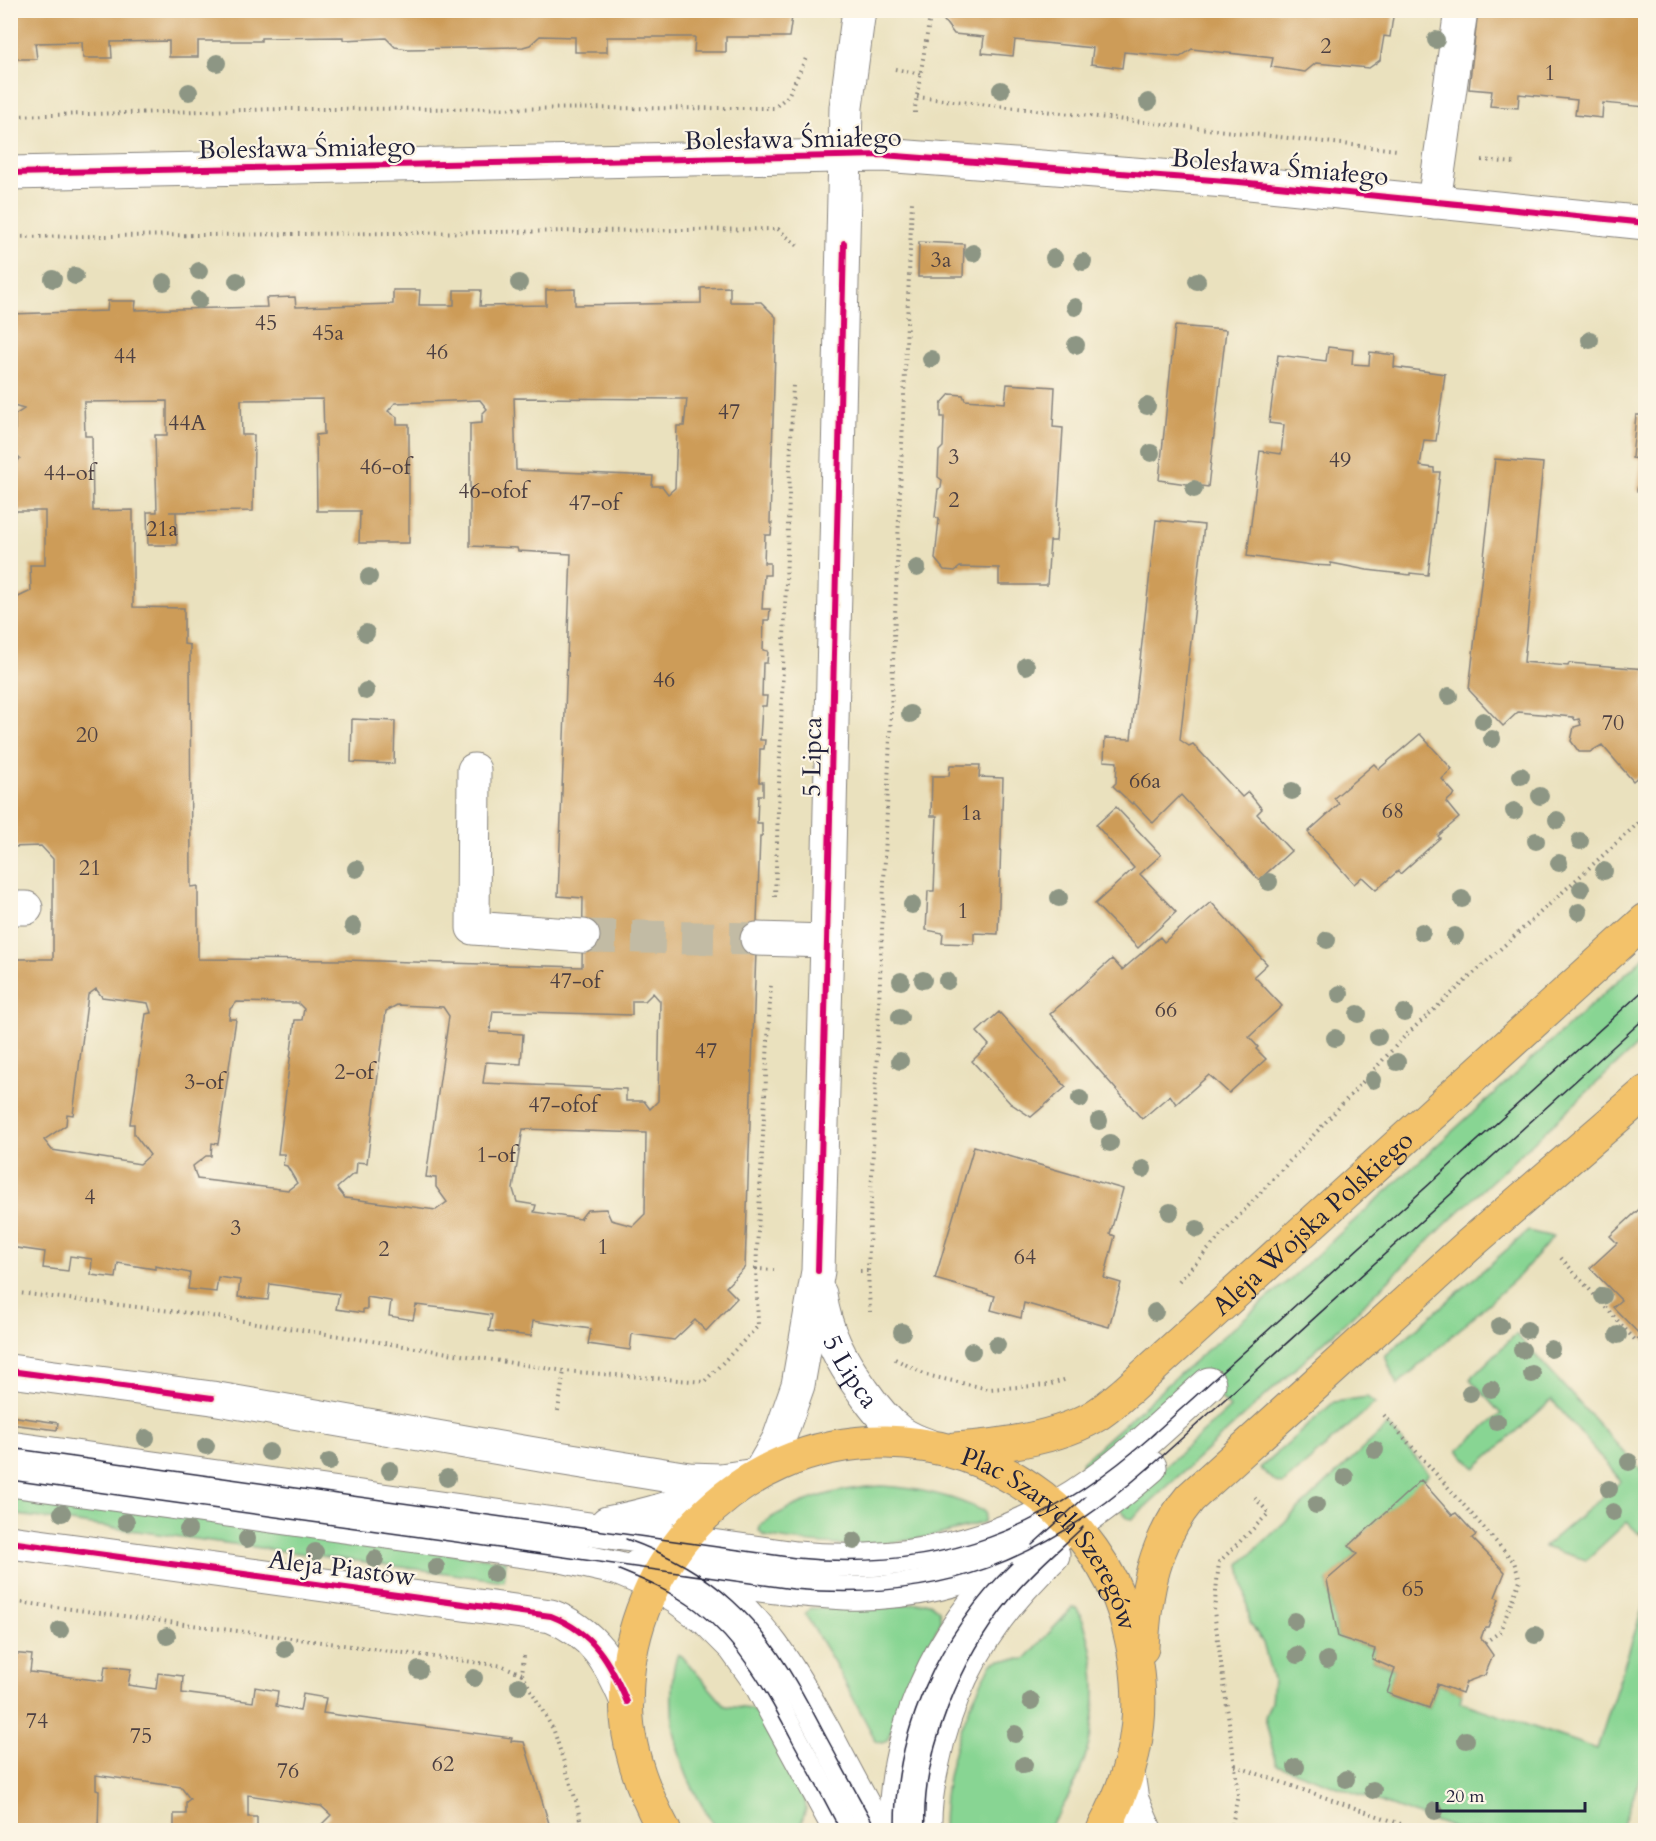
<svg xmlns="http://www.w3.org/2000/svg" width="1656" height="1841" viewBox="0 0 1656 1841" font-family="Cardo,serif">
  <rect width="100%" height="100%" fill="#fcf5e5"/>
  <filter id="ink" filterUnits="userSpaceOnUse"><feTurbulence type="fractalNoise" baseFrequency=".0167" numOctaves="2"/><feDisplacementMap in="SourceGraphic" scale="12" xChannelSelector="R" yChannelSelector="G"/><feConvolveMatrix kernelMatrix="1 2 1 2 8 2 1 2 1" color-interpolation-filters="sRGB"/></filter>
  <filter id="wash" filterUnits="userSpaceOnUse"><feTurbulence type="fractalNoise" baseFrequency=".008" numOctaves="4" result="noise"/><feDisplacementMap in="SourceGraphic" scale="24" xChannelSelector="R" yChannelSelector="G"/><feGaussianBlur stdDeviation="1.35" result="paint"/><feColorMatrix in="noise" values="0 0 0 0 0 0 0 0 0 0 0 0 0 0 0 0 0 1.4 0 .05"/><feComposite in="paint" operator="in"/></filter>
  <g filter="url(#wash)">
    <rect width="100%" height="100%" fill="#eae1be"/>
    <path fill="#88d593" stroke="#557c67" stroke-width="1.5" d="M1645,956V1038L1451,1219L1351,1317L1132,1519L1127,1518L1120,1508L1123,1504L1230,1408L1203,1378L1088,1475L1080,1468L1082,1462L1186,1368L1289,1280Z
      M1528,1231L1553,1237L1519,1276L1397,1385L1385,1356Z
      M1516,1334L1645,1475V1527L1639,1534L1627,1522L1586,1560L1544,1547L1621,1481L1552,1400L1475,1468L1458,1450L1501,1414L1470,1379Z
      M1367,1397L1375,1403L1283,1484L1276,1482L1260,1468L1334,1402Z
      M1388,1425L1429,1474L1349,1546L1357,1554L1327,1581L1338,1637L1375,1649L1372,1660L1395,1669L1387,1693L1429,1708L1437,1684L1462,1693L1460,1702L1597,1749L1644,1604L1645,1605V1764L1621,1830H1459L1276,1765L1265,1717L1271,1702L1273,1680L1263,1643L1250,1622L1240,1564Z
      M881,1486C917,1488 951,1495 983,1511L985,1513L984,1522C932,1539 878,1548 824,1544C804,1543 784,1539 764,1536L759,1531L761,1524C798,1500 836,1488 881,1486Z
      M11,1492L506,1561L504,1581L11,1514Z
      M925,1602L932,1604L939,1610L941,1621L909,1682L887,1741L882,1743L876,1741L834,1662L805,1614L810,1608L868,1609Z
      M1076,1607C1086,1623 1090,1642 1093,1660C1101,1723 1085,1780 1047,1830H943C943,1770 962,1715 992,1663L1000,1660L1025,1659L1072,1608Z
      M678,1654L682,1656L725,1706L751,1709L760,1715L805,1800L806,1809L799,1830H719L715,1826C685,1782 669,1740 672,1686C673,1676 673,1663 678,1654Z"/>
    <g id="blocks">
      <path fill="#cd9c59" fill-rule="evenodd" d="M10,10H793L789,37H726V52H694L695,37H607V52H575V37L540,36L530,45L523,47L408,49L395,47L386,38L343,40V37L261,38V41H198V57H169V41L111,42L112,58H83L82,42L35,43L37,59H10Z
        M943,10H1394L1390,37L1384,36L1380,60L1369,68L1316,63L1305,72L1271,67L1273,58L1192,49L1180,57L1124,52L1122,68L1091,64L1093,48L1015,40L1013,56L982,53L984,37L954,34L942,18Z
        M1478,10H1636L1646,12V107L1603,103L1602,118L1575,115L1577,100L1519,94L1518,108L1490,106L1492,91L1469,89Z
        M919,242L964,244L963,277H918Z
        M730,287V302H761L776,317L770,523H772L771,535H765L764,563H770V575H764L762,609H770L769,620H764L763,650L768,651L767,663H763L762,696H767L766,706H762L760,740H765L764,749H760L759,782H763V795H758L757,823H762V836H760L745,1267L726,1287L737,1298L706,1331L695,1320L674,1340L632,1334L630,1350L588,1344L591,1329L533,1321L531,1336L489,1331L492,1315L451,1309L416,1305L413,1320L389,1316L391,1301L367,1297V1309H363V1313L336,1309L339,1294L270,1284L268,1300L238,1297L240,1280L218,1277L216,1292L188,1289L190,1273L155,1266V1269L118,1263L116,1278L91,1275L92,1259L70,1256L68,1271L43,1268L45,1252L10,1247V959H53V859L41,846L10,847V601L31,591L30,565H45V511H10V467H14L20,458L15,453V415L24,409L10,405V314L107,311L108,301H136L135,310L267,307L266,298L295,297L296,307L393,304V290H420L419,305H454V290H481L480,306L546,305V290L575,289V305L701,303V288ZM514,398L687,399L684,426H677L675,488L668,494L662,486H652L653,476L516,470ZM323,399L324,434L316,435L317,511H360L359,543H409V424H397V417L388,411L395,403L480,400L487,409L482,414V423L470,424V546L517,548L518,551L571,554L558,896L583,898L582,967L343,960L198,959V886L191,887L190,645L184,644V608L133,607V510L93,511L92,436H85L84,402L167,401V435H155L157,512H147L148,545H177L176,512H169L253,511L254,435H242L241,400ZM96,989L102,997L148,1003L151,1013L146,1014L130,1124H134V1134L150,1155L140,1164L52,1150L44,1140L66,1125L67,1114L73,1115L88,995ZM653,993L660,1001L658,1101L650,1109L644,1101H626V1089L483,1083L486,1062L521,1064L523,1034L490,1032L493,1011L632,1015V1001H645ZM237,1002L298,1003L304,1009L302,1020H295L278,1154H285L283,1165L287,1166L297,1183L288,1190L197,1179L193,1166L206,1156H211L212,1143L218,1144L236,1019H229L230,1009ZM397,1005L443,1007L449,1016L426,1177L436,1178V1187L447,1202L436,1210L345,1198L337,1188L353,1174H356L357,1162L367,1163L386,1011ZM523,1129L646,1133L645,1214L633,1226L611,1220L606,1209L587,1210L580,1219L534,1212L536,1205L517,1202L513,1189Z
        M1175,326L1226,330L1208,487L1159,480Z
        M1328,347L1353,350L1352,364L1369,365L1370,352L1395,355L1394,367L1445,374L1436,441L1424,440L1420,466L1434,468V472H1440L1428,575L1410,573V575L1367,570L1331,563V566L1312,565L1247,556L1260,451L1281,454L1284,425L1269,423L1278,355L1326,361Z
        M1007,384L1055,387L1053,427L1063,428L1056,541H1050L1047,585H999V568L960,567L955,571L944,570L935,559L939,519L935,517L938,489L941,488L942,480L938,477L939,451L943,447L944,417H941V404L950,394L963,395L965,400L1005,403Z
        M1636,415H1646V492L1637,491L1641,459L1632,458Z
        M1495,459L1543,463L1524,662L1568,666L1569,663L1646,669V770L1633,781L1602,745L1590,752H1579L1571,741L1574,727L1581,725L1579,719L1575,720L1573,717L1518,712L1503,726L1469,690Z
        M1156,520L1204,525L1180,740L1189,746L1193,744L1242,797L1248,792L1262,809L1257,814L1291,851L1259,880L1181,795L1153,823L1133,802L1132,804L1113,786L1116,783L1117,762L1104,761L1105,738L1131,739Z
        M352,719L395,721L394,764L351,762Z
        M1420,734L1452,769L1442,779L1455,794L1446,802L1459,818L1438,836L1440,838L1400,874L1398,871L1376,890L1362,877L1354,884L1308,832L1339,804L1334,798L1374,764L1379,769Z
        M950,765H980L979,777L1003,778L998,934L974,933V944L942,943L943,933L926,930L928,891H934L937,816H931L932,776H949Z
        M1116,807L1161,855L1140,874L1176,912L1138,948L1095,904L1134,868L1096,825Z
        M1211,902L1267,964L1254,976L1282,1006L1249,1037L1258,1047L1256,1049L1266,1059L1229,1093L1209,1075L1176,1104L1170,1095L1142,1119L1050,1014L1112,959L1122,970L1160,937L1164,942Z
        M999,1012L1066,1087L1031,1117L1010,1103L972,1061L989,1045L977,1032Z
        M974,1146L1123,1189L1110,1234L1115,1236L1104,1278L1121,1283L1109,1327L1024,1303L1021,1318L991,1310L995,1296L935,1279Z
        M1646,1203V1341L1613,1307L1621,1300L1590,1268L1617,1243L1610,1236Z
        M10,1416L58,1423L57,1430L10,1424Z
        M1421,1480L1452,1515L1456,1513L1476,1535L1472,1538L1505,1572L1495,1597L1499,1599L1488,1627H1485L1481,1638L1493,1655L1485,1675L1466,1682L1462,1693L1437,1684L1429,1708L1387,1693L1395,1669L1372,1659L1375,1649L1338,1637L1327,1580L1357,1554L1349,1546Z
        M1646,1527V1541L1639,1534Z
        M10,1653L32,1655L30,1672L103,1681L105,1666L131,1669L128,1685L156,1689L158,1673L183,1676L182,1693L253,1702L255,1687L278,1691L276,1706L300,1711L303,1694L326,1698L323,1713L512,1738L511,1741L524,1742L551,1830H322V1824L331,1815L321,1806L248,1795V1817H257V1830H174V1814H186V1802L190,1799L181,1787L96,1775V1789L99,1790L98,1830H10Z"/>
    </g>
  </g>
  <g filter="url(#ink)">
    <use href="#blocks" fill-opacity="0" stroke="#86827c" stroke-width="1.5"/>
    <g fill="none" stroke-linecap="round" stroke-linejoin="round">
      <path stroke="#c2bba4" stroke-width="33" stroke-dasharray="33 16" stroke-linecap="butt" d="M583,936L757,939"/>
      <defs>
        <g id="minor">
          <path d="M10,173L883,155L1239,182L1646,223"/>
          <path d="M1434,202L1461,10"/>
          <path d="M474,770L473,928L583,936"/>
          <path d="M10,908H26"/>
          <path d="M757,939L827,941"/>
          <path id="s1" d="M820,1294C825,1332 841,1361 863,1391C874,1407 886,1422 901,1433C909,1438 918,1442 927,1445"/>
          <path d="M10,1371L212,1398L552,1457L689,1479L720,1480L756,1475"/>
          <path d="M10,1448L796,1558C904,1568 1005,1547 1094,1483C1135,1453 1171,1418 1209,1384"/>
          <path d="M760,1472L779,1439L798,1385L818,1271L827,941L846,107L859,10"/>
          <path d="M10,1480L561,1556L619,1569L654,1584L678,1598L708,1620L735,1647L758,1679L840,1830"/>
          <path d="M607,1523C651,1515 691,1502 732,1485"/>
          <path d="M10,1542L551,1616C594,1633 610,1662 627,1702"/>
          <path d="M637,1567C706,1577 776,1590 845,1593C963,1597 1065,1542 1150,1467"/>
          <path d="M701,1577C760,1616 792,1673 825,1733C842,1766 859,1798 877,1830"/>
          <path d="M1128,1774L1132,1800L1145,1830"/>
          <path d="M895,1830C894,1730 940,1632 1012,1563"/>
          <path d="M925,1830C924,1808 928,1784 933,1762C949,1680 992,1611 1053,1555"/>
        </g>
        <g id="major">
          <path id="s2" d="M955,1449C1000,1446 1056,1439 1095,1416C1107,1409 1117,1399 1128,1390L1646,920"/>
          <path d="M1142,1648C1145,1593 1154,1541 1190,1498L1471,1243L1646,1092"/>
          <path id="s3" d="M664,1830C645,1795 630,1758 627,1718C617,1568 736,1441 886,1442C943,1443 996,1462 1042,1497C1080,1527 1111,1569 1125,1615C1149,1695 1142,1758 1103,1830"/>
        </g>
      </defs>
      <use href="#minor" stroke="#86827c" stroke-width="35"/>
      <use href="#major" stroke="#86827c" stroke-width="35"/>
      <path stroke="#86827c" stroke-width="4" stroke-dasharray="1.5 4.5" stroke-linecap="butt" d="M895,69L921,74
        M917,97L1397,150
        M915,113V108L931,10
        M10,116L282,109L774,108L788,96L807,56
        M1482,160L1514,163
        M10,237L778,229L798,246
        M775,897L793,383
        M1561,1258L1636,1341L1641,1337
        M756,1269L771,982
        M860,1271H868L870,1312
        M868,1271L912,201
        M1179,1281L1405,1036L1646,816
        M10,1292L205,1315L564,1371L704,1382L758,1326L756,1269L774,1270
        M895,1359L926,1375L989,1389L1048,1385L1067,1379
        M558,1411L564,1371
        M1384,1415L1514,1562L1520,1580L1500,1632L1484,1643
        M10,1601L503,1666L522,1674
        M524,1656L522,1674L554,1731L577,1804L582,1830
        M1235,1766L1418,1830
        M1231,1830L1238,1795L1235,1766L1214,1611L1219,1562L1269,1513L1255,1498"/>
      <use href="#minor" stroke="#fff" stroke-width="33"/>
      <use href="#major" stroke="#f3c26a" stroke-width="33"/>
      <path stroke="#22223b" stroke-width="1.5" d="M1149,1438L1646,988
        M10,1448L796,1558C943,1572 1046,1530 1155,1433
        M1148,1469L1646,1017
        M10,1480L793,1589C940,1603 1044,1561 1153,1464
        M626,1539C665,1553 703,1573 733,1601C774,1638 799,1685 824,1733C842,1766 859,1798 877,1830
        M1032,1545L1085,1497
        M619,1570C646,1581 672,1592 696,1610C741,1645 767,1692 793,1742C809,1771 825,1801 840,1830
        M895,1830C894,1730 940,1632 1012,1563
        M925,1830C921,1752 962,1657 1011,1598C1032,1572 1059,1550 1083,1527"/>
      <defs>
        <path id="cycleway" d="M10,173L883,155L1239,182L1646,223
          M818,1271L827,941L844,243
          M10,1371L212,1398
          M10,1542L551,1616C594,1633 610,1662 627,1702"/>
      </defs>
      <use href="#cycleway" stroke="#fcf5e5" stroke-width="10"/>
      <use href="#cycleway" stroke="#d6006c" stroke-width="6"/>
    </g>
    <g fill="#8d9684">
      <circle cx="1436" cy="40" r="9"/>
      <circle cx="217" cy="63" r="9"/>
      <circle cx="1001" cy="90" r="9"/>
      <circle cx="189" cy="92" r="9"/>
      <circle cx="1148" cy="102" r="9"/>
      <circle cx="973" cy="253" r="9"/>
      <circle cx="1054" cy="258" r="9"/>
      <circle cx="1083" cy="262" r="9"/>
      <circle cx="199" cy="271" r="9"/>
      <circle cx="75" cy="276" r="9"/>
      <circle cx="53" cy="279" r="9"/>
      <circle cx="237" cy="281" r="9"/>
      <circle cx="1197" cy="281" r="9"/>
      <circle cx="164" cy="282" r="9"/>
      <circle cx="519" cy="283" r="9"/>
      <circle cx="199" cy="300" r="9"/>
      <circle cx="1075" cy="307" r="9"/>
      <circle cx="1590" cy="340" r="9"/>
      <circle cx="1076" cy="345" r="9"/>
      <circle cx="931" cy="359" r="9"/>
      <circle cx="1147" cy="406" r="9"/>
      <circle cx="1151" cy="453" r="9"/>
      <circle cx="1194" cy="489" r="9"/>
      <circle cx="917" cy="568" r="9"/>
      <circle cx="369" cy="577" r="9"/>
      <circle cx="366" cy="633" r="9"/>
      <circle cx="1026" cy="666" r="9"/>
      <circle cx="366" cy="691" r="9"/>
      <circle cx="1449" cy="696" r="9"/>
      <circle cx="910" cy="714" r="9"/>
      <circle cx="1483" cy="721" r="9"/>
      <circle cx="1492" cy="739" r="9"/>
      <circle cx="1521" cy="776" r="9"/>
      <circle cx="1292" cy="791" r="9"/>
      <circle cx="1540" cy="796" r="9"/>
      <circle cx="1514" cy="811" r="9"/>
      <circle cx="1557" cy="820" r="9"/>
      <circle cx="1536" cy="841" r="9"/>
      <circle cx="1580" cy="841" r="9"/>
      <circle cx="1559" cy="863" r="9"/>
      <circle cx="356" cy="869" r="9"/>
      <circle cx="1604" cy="871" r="9"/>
      <circle cx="1269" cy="882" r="9"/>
      <circle cx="1581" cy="889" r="9"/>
      <circle cx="1059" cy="898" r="9"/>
      <circle cx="1462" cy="899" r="9"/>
      <circle cx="912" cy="905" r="9"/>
      <circle cx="1579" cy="912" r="9"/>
      <circle cx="353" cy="926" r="9"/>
      <circle cx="1422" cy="932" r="9"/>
      <circle cx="1455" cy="936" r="9"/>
      <circle cx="1327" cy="940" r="9"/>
      <circle cx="923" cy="980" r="9"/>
      <circle cx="901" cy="981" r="9"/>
      <circle cx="947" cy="981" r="9"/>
      <circle cx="1340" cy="994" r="9"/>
      <circle cx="1404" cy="1013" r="9"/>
      <circle cx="1358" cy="1014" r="9"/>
      <circle cx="900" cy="1017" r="9"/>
      <circle cx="1378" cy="1037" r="9"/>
      <circle cx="1335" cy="1038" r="9"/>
      <circle cx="900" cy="1061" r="9"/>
      <circle cx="1397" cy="1062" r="9"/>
      <circle cx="1373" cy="1080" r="9"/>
      <circle cx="1080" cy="1099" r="9"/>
      <circle cx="1099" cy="1121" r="9"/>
      <circle cx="1110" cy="1143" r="9"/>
      <circle cx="1143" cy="1169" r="9"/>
      <circle cx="1170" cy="1212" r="9"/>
      <circle cx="1197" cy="1229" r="9"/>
      <circle cx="1603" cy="1296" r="9"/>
      <circle cx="1155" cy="1312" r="9"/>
      <circle cx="1500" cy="1326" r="9"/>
      <circle cx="1527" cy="1330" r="9"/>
      <circle cx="902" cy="1332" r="9"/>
      <circle cx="1618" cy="1335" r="9"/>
      <circle cx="997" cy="1345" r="9"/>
      <circle cx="1551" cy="1349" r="9"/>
      <circle cx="1522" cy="1350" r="9"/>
      <circle cx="972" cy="1351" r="9"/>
      <circle cx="1532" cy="1374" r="9"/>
      <circle cx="1491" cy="1389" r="9"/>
      <circle cx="1470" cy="1393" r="9"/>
      <circle cx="1497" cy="1422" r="9"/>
      <circle cx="146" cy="1438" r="9"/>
      <circle cx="206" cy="1446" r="9"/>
      <circle cx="1375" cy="1450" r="9"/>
      <circle cx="269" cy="1452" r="9"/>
      <circle cx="329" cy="1462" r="9"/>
      <circle cx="1629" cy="1462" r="9"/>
      <circle cx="390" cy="1470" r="9"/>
      <circle cx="1345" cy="1477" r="9"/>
      <circle cx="447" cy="1478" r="9"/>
      <circle cx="1609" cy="1489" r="9"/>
      <circle cx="1316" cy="1505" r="9"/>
      <circle cx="1613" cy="1512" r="9"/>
      <circle cx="62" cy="1513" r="9"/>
      <circle cx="126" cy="1522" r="9"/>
      <circle cx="188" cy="1530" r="9"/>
      <circle cx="247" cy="1539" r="9"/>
      <circle cx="854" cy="1541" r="9"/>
      <circle cx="315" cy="1552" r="9"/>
      <circle cx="375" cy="1559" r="9"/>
      <circle cx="436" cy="1567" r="9"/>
      <circle cx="494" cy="1574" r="9"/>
      <circle cx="1295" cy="1621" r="9"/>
      <circle cx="60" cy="1630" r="9"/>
      <circle cx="1535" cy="1635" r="9"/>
      <circle cx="167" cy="1636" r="9"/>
      <circle cx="285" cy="1649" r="9"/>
      <circle cx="1297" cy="1655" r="9"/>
      <circle cx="1327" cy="1660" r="9"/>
      <circle cx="419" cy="1670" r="9"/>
      <circle cx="474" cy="1678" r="9"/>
      <circle cx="519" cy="1686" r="9"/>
      <circle cx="1031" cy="1701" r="9"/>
      <circle cx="1015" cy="1734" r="9"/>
      <circle cx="1466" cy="1740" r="9"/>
      <circle cx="1024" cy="1765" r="9"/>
      <circle cx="1296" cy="1767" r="9"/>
      <circle cx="1346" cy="1779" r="9"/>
      <circle cx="1373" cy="1790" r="9"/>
      <circle cx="1435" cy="1811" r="9"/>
    </g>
  </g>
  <g text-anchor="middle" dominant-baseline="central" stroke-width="4.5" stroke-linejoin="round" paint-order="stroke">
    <g font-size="22" fill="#4d4042">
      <text x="1326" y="46">2</text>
      <text x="1550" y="73">1</text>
      <text x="941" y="260">3a</text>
      <text x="266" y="323">45</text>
      <text x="328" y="333">45a</text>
      <text x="437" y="352">46</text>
      <text x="125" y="356">44</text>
      <text x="729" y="412">47</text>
      <text x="187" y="423">44A</text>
      <text x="954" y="457">3</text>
      <text x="1340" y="460">49</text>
      <text x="385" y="467">46-of</text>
      <text x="69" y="473">44-of</text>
      <text x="493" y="491">46-ofof</text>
      <text x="954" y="500">2</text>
      <text x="594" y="503">47-of</text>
      <text x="162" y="529">21a</text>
      <text x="664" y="680">46</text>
      <text x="1613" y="723">70</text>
      <text x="87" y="735">20</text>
      <text x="1145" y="781">66a</text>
      <text x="1393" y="811">68</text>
      <text x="971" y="813">1a</text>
      <text x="90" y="868">21</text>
      <text x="963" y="911">1</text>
      <text x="575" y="981">47-of</text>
      <text x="1166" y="1010">66</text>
      <text x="706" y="1051">47</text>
      <text x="354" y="1072">2-of</text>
      <text x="204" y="1082">3-of</text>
      <text x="563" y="1105">47-ofof</text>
      <text x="496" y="1155">1-of</text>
      <text x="90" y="1197">4</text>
      <text x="236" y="1228">3</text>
      <text x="603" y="1247">1</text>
      <text x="384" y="1249">2</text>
      <text x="1025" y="1257">64</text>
      <text x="1413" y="1589">65</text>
      <text x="37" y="1721">74</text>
      <text x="141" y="1736">75</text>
      <text x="443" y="1764">62</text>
      <text x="288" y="1771">76</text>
    </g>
    <g font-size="26" fill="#22223b" stroke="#fcf5e5">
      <text transform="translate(793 139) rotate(-1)">Bolesława Śmiałego</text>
      <text transform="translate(307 148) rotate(-1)">Bolesława Śmiałego</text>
      <text transform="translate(1280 167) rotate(5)">Bolesława Śmiałego</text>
      <text transform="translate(812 757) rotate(-89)">5 Lipca</text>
      <text stroke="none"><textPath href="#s2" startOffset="436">Aleja Wojska Polskiego</textPath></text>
      <text stroke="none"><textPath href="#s1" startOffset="84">5 Lipca</textPath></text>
      <text stroke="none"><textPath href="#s3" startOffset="747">Plac Szarych Szeregów</textPath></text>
      <text transform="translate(342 1568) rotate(7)">Aleja Piastów</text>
    </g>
  </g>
  <rect width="1656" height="1841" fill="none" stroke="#fcf5e5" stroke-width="36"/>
  <path d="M1437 1802v9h148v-9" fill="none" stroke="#22223b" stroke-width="3"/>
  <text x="1446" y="1802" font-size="18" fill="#22223b" stroke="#fcf5e5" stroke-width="4.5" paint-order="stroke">20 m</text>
</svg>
